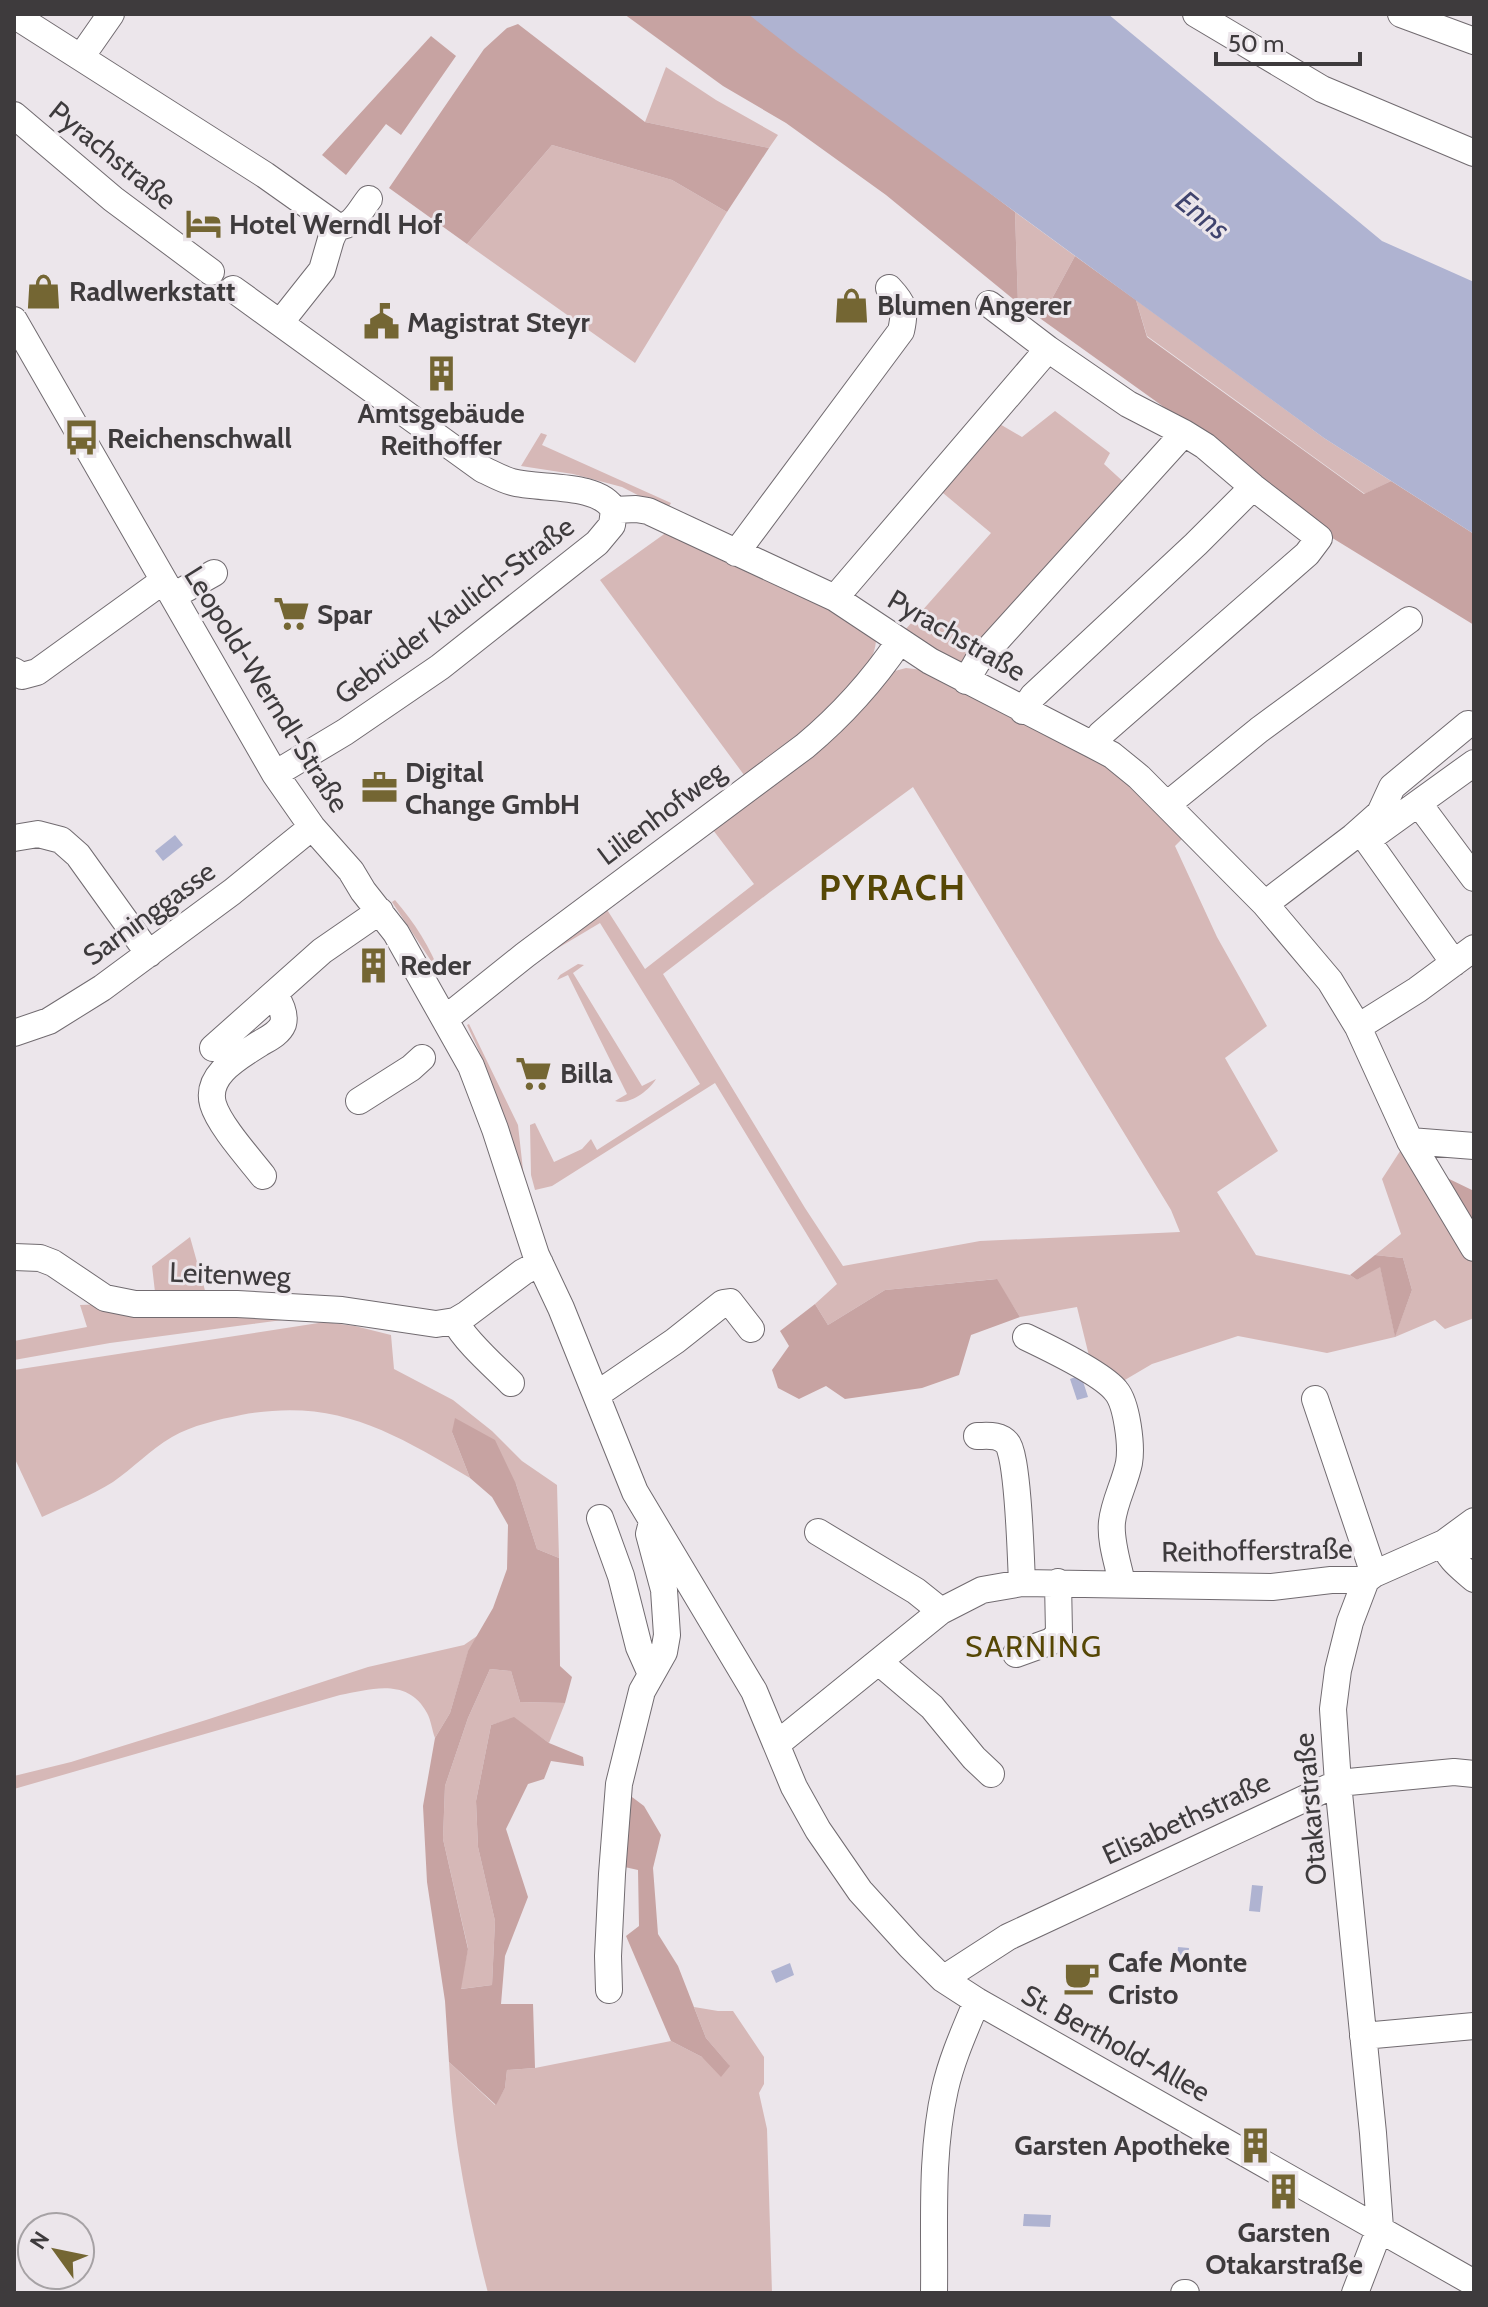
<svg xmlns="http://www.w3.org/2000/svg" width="1488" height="2307" viewBox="0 0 1488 2307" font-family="Cabin,sans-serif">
  <rect width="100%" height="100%" fill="#ece6eb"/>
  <path fill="#d6b8b7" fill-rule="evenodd" d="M666,67L716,100L778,135L769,148L645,122Z
    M552,145L672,180L727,212L635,363L467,244Z
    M1015,212L1075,256L1041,319L1018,303Z
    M1136,300L1324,438L1391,481L1365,494L1147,336Z
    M1055,411L1110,453L1104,464L1129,487L963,669L905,630L991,533L937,488L998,423L1022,437Z
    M541,433L547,435L542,445L671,503L667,510L622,487L573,474L521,466Z
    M667,532L723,561L810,597L876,638C877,685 782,750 747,779L600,580Z
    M906,668L923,670L1114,767L1184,837L1175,846L1217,937L1267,1026L1225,1058L1278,1151L1217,1192L1256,1255L1350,1275L1357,1280L1380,1266L1395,1336L1412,1290L1403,1258L1375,1255L1401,1234L1382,1179L1404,1145L1474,1258V1318L1445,1329L1435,1320L1395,1337L1327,1353L1238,1336L1152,1364L1118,1384L1090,1360L1077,1307L1020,1317L996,1279L885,1290L828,1325L815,1304L837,1284L715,1083L552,1186L535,1190L531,1175L530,1125L535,1123L554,1162L582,1149L591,1139L597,1150L700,1084L600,923L548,954L604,905L645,969L754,884L710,826L891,672ZM913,787L1171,1210L1180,1232L980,1241L843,1266L805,1208L663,974L770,892Z
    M395,900C414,922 431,948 441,976L392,902Z
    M578,964L584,965L573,973L642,1086L656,1079C649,1091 628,1106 615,1101L627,1094L568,975L557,980L560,975Z
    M469,1024L518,1125L524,1179L512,1153L485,1064L467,1025Z
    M190,1237L206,1294L155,1292L152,1266Z
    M106,1304L298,1318L110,1343L14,1360V1341L87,1327L80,1305Z
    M325,1322L355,1326L391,1335L394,1369L453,1400L492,1431L522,1461L557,1485L559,1558L537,1549L516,1484L452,1432L470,1478C392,1432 336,1397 241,1415C217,1420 193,1425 172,1437C150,1450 133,1468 113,1482C91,1496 65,1506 42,1517L14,1457V1370Z
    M480,1634L468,1652L450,1713L435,1738C432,1730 431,1720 427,1713C408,1677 371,1689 340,1695L14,1789V1776L71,1762L206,1720L368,1667L464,1645Z
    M490,1669L511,1671L520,1702L565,1703L549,1743L514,1718L491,1725L476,1801L478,1847L495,1921L492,1985L460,1989L468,1948L443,1839L445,1786L468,1718Z
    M694,2007L718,2011H733L764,2057V2084L759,2093L767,2129L772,2293H488C469,2218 453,2140 449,2062L495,2105L505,2088L507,2070L535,2068L671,2041L702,2057L729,2065L706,2038Z"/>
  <path fill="#c7a3a2" d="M624,14H754L1015,212L1018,303L886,195L786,123L723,86Z
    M518,24L645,122L769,148L727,212L672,180L552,145L467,244L389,188L484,49L507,28Z
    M431,36L456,56L401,135L386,124L346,175L322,155Z
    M1075,256L1136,300L1147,337L1364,494L1391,481L1474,534V625L1321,531L1189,425L1041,319Z
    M1443,1176L1474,1191V1230Z
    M1375,1255L1403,1258L1412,1290L1395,1337L1380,1267L1357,1280L1350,1275Z
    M997,1279L1020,1317L971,1335L959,1375L922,1388L845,1399L826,1386L799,1399L778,1388L772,1370L789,1346L780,1331L815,1304L828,1325L885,1290Z
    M455,1418L495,1440L516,1484L537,1549L559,1558L560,1666L572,1677L565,1703L520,1702L511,1671L490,1669L468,1718L445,1786L443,1839L468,1949L461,1989L492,1985L495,1921L478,1847L476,1801L491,1725L514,1717L549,1743L583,1757L584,1766L551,1761L544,1779L528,1784L506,1829L528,1897L505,1956L501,2004H533L535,2068L507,2070L505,2088L496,2105L449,2062L445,2001L427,1882L423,1806L435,1738L450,1713L468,1651L493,1608L507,1569L508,1525L492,1497L470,1478L452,1432Z
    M624,1791L644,1806L661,1835L653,1868L658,1934L678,1966L706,2038L730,2066L721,2077L702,2057L671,2041L626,1936L639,1926L638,1870L620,1866Z"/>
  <path fill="#afb3d1" d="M748,14H1108L1382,241L1474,282V534L1324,438L798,53Z
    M175,835L183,845L163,861L155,851Z
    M1081,1375L1088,1397L1077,1400L1070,1379Z
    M1252,1885L1263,1886L1260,1912L1249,1911Z
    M1178,1947L1189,1948L1187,1970L1176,1968Z
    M790,1963L794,1975L776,1983L771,1971Z
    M1024,2214L1051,2215L1050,2227L1023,2226Z"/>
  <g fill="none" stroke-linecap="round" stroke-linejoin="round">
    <defs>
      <path id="minor" d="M1196,14L1322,89L1474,153
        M1401,14L1474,41
        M14,15L265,175L337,226
        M81,57L111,14
        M14,115L113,199L211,272
        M233,289L482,469C491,473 501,479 512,482C540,490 598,482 614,510
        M989,304L1048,349L1128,404L1184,433L1205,446L1253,487L1319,538L1307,554L1101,734L1093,745
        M14,320L275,774L312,827L351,871L363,891L396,933L471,1066L495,1129L536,1255L561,1308L635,1492L754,1691L794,1787L818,1830L860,1891L910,1946L943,1979L977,2001L1474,2283
        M280,323L322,270L331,239L337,226C353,228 360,210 369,199
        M614,510L636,509L648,511L835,598L930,661L1093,745L1112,755L1139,777L1265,904L1330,981L1358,1027L1410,1141L1474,1248
        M736,553L901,331C906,309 904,304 889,288
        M173,596L214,573
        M835,598L1048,349
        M14,671L22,676L37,672L163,581
        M966,681L977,662L1184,433
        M1023,711L1033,696L1196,544L1253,487
        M275,774L345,732L440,667L597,543L612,525L614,510
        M1168,804L1259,730L1409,620
        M1419,804L1474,878
        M14,838L38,834L61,840L78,855L149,954
        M1370,838L1474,763
        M1367,840L1454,963
        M1265,904L1353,837L1380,813L1392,787L1468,724
        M445,1019L525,955L805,746C842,715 872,682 899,642
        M1358,1027L1417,990L1474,948
        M14,1033L49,1021L102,988L232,892L312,827
        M213,1048L322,951L380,911
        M359,1101L411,1068L422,1058
        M1410,1141L1474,1146
        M263,1176C249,1158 219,1125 213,1104C205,1075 239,1057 259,1044C267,1039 279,1034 283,1024C286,1014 280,1003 275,995
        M14,1257L40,1258L53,1263L105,1298L135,1304H237L342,1310L436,1324L455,1321L467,1314L523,1272L540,1263
        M455,1321C464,1340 495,1367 511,1383
        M1026,1337C1047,1347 1103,1374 1116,1391C1127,1404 1132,1446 1129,1463C1125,1483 1114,1502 1112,1522C1110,1541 1118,1564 1122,1583
        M596,1395L675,1341L723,1303L730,1302L751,1329
        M1315,1399L1374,1574
        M977,1436C988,1436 999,1434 1007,1443C1018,1454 1021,1561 1022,1583
        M600,1518L621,1576L639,1647L651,1674
        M818,1532L916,1591L941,1611
        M1474,1545L1444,1543C1448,1559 1462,1568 1474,1579
        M1016,1654L1052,1641L1059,1633L1058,1582
        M879,1662L932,1707L974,1758L991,1774
        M777,1744L941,1611L982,1590L1022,1583L1272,1587L1331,1580H1366L1374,1574L1444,1543L1474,1521
        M943,1979L1008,1937L1338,1783L1454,1772L1474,1774
        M609,1990L608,1956L612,1874L619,1784L642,1691L664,1652L667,1635L664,1590L649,1534L651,1526
        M1363,2036L1474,2026
        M934,2293C935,2226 930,2155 945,2089C952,2058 965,2030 977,2001
        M1184,2293H1186
        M1355,2293L1380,2228L1373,2133L1338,1783L1333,1709L1338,1670L1350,1622L1366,1580"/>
    </defs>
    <use href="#minor" stroke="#716b70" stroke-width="28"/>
    <use href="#minor" stroke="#fff" stroke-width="26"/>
  </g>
  <defs>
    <symbol id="hotel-bare" viewBox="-9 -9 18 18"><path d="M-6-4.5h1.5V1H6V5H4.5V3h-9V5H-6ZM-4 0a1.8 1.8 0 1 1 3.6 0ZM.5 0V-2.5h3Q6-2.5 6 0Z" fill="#746633" stroke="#ece6eb" stroke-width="2.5" paint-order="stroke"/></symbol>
    <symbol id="shop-bare" viewBox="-9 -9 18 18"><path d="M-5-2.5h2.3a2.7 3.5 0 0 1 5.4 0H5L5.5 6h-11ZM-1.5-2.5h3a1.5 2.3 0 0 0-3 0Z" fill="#746633" stroke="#ece6eb" stroke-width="2.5" paint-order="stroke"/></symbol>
    <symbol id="civic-bare" viewBox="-9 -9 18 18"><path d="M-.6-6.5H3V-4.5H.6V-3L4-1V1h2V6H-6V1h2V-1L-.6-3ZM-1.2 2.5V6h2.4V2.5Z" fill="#746633" stroke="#ece6eb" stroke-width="2.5" paint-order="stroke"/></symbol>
    <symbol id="building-bare" viewBox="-9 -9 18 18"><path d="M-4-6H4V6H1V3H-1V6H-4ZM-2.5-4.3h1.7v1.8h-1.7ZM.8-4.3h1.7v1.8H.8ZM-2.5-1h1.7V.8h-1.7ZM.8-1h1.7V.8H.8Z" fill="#746633" stroke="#ece6eb" stroke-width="2.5" paint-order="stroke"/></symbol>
    <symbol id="bus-bare" viewBox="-9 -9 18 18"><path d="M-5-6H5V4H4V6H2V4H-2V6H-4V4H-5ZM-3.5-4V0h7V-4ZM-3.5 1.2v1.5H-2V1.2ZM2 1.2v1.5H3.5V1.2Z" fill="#746633" stroke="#ece6eb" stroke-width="2.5" paint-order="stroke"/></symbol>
    <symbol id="supermarket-bare" viewBox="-9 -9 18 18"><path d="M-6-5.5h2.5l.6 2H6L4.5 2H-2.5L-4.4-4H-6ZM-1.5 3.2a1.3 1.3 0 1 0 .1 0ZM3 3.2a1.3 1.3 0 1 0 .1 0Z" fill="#746633" stroke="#ece6eb" stroke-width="2.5" paint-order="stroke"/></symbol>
    <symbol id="office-bare" viewBox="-9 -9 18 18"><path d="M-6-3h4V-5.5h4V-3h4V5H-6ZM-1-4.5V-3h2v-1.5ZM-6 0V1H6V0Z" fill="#746633" stroke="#ece6eb" stroke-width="2.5" paint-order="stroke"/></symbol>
    <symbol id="cafe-bare" viewBox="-9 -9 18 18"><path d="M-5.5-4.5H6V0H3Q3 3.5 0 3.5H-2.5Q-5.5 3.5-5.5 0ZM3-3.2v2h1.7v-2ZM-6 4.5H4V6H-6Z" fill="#746633" stroke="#ece6eb" stroke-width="2.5" paint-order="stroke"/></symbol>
  </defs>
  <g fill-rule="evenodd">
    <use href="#hotel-bare" x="178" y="198" width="51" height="51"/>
    <use href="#shop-bare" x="18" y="266" width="51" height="51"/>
    <use href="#shop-bare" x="826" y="280" width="51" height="51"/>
    <use href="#civic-bare" x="356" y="296" width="51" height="51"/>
    <use href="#building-bare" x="416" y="348" width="51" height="51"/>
    <use href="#bus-bare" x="56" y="412" width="51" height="51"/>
    <use href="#supermarket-bare" x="266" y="588" width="51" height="51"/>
    <use href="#office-bare" x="354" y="762" width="51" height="51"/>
    <use href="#building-bare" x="348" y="940" width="51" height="51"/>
    <use href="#supermarket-bare" x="508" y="1048" width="51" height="51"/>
    <use href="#cafe-bare" x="1056" y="1952" width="51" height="51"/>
    <use href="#building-bare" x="1230" y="2120" width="51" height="51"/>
    <use href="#building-bare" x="1258" y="2166" width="51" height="51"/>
  </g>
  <g text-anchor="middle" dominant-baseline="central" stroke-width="6" stroke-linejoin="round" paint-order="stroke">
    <g font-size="28" fill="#3e3b3d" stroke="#ece6eb">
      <text transform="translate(113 155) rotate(39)">Pyrachstraße</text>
      <text transform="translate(454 610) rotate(-37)">Gebrüder Kaulich-Straße</text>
      <text transform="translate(957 635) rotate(30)">Pyrachstraße</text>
      <text transform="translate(267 689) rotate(58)">Leopold-Werndl-Straße</text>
      <text transform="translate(661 813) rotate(-37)">Lilienhofweg</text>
      <text transform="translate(149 913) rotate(-36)">Sarninggasse</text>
      <text transform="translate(230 1274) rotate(2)">Leitenweg</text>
      <text transform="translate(1257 1550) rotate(-1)">Reithofferstraße</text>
      <text transform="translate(1310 1809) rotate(-95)">Otakarstraße</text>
      <text transform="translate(1186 1818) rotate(-25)">Elisabethstraße</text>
      <text transform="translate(1116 2043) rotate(29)">St. Berthold-Allee</text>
    </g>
    <g font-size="28" font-weight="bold" fill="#3e3b3d" stroke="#ece6eb" text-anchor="start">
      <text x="229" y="224">Hotel Werndl Hof</text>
      <text x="69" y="291">Radlwerkstatt</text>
      <text x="877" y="305">Blumen Angerer</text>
      <text x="407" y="322">Magistrat Steyr</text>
      <text x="441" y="413" text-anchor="middle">Amtsgebäude<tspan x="441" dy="32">Reithoffer</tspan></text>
      <text x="107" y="438">Reichenschwall</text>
      <text x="317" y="614">Spar</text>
      <text x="405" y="772">Digital<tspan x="405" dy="32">Change GmbH</tspan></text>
      <text x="400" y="965">Reder</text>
      <text x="560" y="1073">Billa</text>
      <text x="1108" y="1962">Cafe Monte<tspan x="1108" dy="32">Cristo</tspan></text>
      <text x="1230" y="2145" text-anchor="end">Garsten Apotheke</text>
      <text x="1284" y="2232" text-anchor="middle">Garsten<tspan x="1284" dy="32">Otakarstraße</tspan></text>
    </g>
    <g font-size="30" font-style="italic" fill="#3f436e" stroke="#ece6eb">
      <text transform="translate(1203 215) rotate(39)">Enns</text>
    </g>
    <g font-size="30" letter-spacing="2" fill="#564705" stroke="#ece6eb">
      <text x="1034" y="1646">SARNING</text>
    </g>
    <g font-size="36" font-weight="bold" letter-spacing="2" fill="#564705" stroke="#ece6eb">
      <text x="893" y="887">PYRACH</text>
    </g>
  </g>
  <rect width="1488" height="2307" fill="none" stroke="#3e3b3d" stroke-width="32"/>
  <g transform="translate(56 2251) rotate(303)"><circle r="38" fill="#ece6eb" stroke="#a6a2a5" stroke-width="2"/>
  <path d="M0-6L14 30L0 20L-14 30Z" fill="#746633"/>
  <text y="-12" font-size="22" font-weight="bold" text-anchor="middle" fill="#3e3b3d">N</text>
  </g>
  <path d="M1216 52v12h144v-12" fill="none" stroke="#3e3b3d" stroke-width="4"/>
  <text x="1228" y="52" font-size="24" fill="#3e3b3d" stroke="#ece6eb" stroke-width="6" paint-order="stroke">50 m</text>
</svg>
